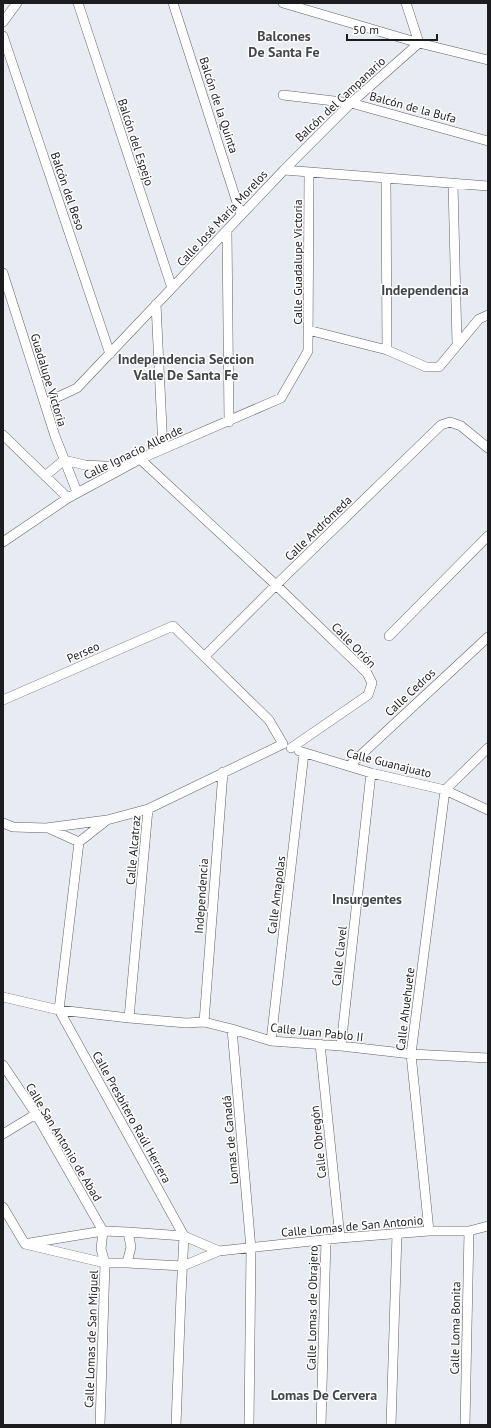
<svg xmlns="http://www.w3.org/2000/svg" width="491" height="1428" viewBox="0 0 491 1428" font-family="'PT Sans',sans-serif">
  <rect width="100%" height="100%" fill="#e9ebf3"/>
  <g fill="none" stroke-linecap="round" stroke-linejoin="round">
    <defs>
      <path id="minor" d="M78,3L172,288
        M173,3L241,215
        M283,3L419,43L488,60
        M3,22L17,3
        M3,36L110,354
        M283,95L351,103L488,141
        M284,170L488,186
        M386,178L387,350
        M453,184L457,343
        M227,231L229,422
        M3,273L55,436L77,492
        M156,304L163,449
        M308,330L387,350L426,367H439L479,319L488,315
        M45,403L77,388L284,170L351,103L419,43L406,3
        M3,435L68,498
        M140,459L276,585L367,673L372,683L368,695L291,748
        M45,476L64,460L85,465L123,467
        M3,542L68,498L140,459L281,398L308,351L309,173
        M389,636L488,536
        M205,656L276,585L441,425L450,422L461,426L488,448
        M3,700L173,626L269,720L283,744
        M299,751L371,773L445,790L488,810
        M349,766L488,637
        M107,820L79,842L59,1010L184,1236L181,1295L176,1425
        M3,823L13,827L46,828L107,820L148,809L283,744
        M48,828L79,842
        M3,997L59,1010L129,1018L186,1023L204,1022L232,1029L271,1041L341,1046L411,1054L488,1058
        M129,1018L148,809
        M204,1022L223,772
        M232,1029L251,1249L249,1425
        M271,1041L304,753
        M320,1044L340,1238
        M341,1046L371,773
        M3,1065L36,1114L103,1231L101,1249L105,1263L100,1425
        M3,1134L36,1114
        M3,1207L25,1244
        M429,1231L411,1054L445,790L488,748
        M30,1243L103,1231L128,1232L184,1236L219,1251
        M25,1244L105,1263H127L183,1266L219,1251L340,1238L429,1231H469L488,1226
        M127,1263L131,1247L128,1232
        M321,1425L326,1239
        M391,1425L397,1234
        M465,1425L469,1231"/>
    </defs>
    <use href="#minor" stroke="#5f6168" stroke-width="10"/>
    <use href="#minor" stroke="#fff" stroke-width="9"/>
  </g>
  <g text-anchor="middle" dominant-baseline="central" stroke-width="3" stroke-linejoin="round" paint-order="stroke">
    <g font-size="12" fill="#1c1c1f" stroke="#fff">
      <text transform="translate(340 99) rotate(-43)">Balcón del Campanario</text>
      <text transform="translate(219 105) rotate(72)">Balcón de la Quinta</text>
      <text transform="translate(413 107) rotate(15)">Balcón de la Bufa</text>
      <text transform="translate(136 142) rotate(72)">Balcón del Espejo</text>
      <text transform="translate(68 191) rotate(71)">Balcón del Beso</text>
      <text transform="translate(222 218) rotate(-47)">Calle José María Morelos</text>
      <text transform="translate(297 262) rotate(-90)">Calle Guadalupe Victoria</text>
      <text transform="translate(49 380) rotate(73)">Guadalupe Victoria</text>
      <text transform="translate(133 452) rotate(-26)">Calle Ignacio Allende</text>
      <text transform="translate(318 528) rotate(-44)">Calle Andrómeda</text>
      <text transform="translate(354 645) rotate(46)">Calle Orión</text>
      <text transform="translate(83 652) rotate(-24)">Perseo</text>
      <text transform="translate(410 692) rotate(-43)">Calle Cedros</text>
      <text transform="translate(389 763) rotate(14)">Calle Guanajuato</text>
      <text transform="translate(133 850) rotate(-85)">Calle Alcatraz</text>
      <text transform="translate(276 895) rotate(-83)">Calle Amapolas</text>
      <text transform="translate(201 896) rotate(-86)">Independencia</text>
      <text transform="translate(339 956) rotate(-84)">Calle Clavel</text>
      <text transform="translate(405 1009) rotate(-83)">Calle Ahuehuete</text>
      <text transform="translate(317 1032) rotate(6)">Calle Juan Pablo II</text>
      <text transform="translate(132 1117) rotate(61)">Calle Presbítero Raúl Herrera</text>
      <text transform="translate(230 1140) rotate(-95)">Lomas de Canadá</text>
      <text transform="translate(64 1142) rotate(59)">Calle San Antonio de Abad</text>
      <text transform="translate(318 1142) rotate(-96)">Calle Obregón</text>
      <text transform="translate(352 1226) rotate(-5)">Calle Lomas de San Antonio</text>
      <text transform="translate(312 1308) rotate(-89)">Calle Lomas de Obrajero</text>
      <text transform="translate(455 1328) rotate(-89)">Calle Loma Bonita</text>
      <text transform="translate(91 1339) rotate(-88)">Calle Lomas de San Miguel</text>
    </g>
    <g font-size="14" font-weight="bold" fill="#43454b" stroke="#fff">
      <text x="284" y="36">Balcones<tspan x="284" dy="16">De Santa Fe</tspan></text>
      <text x="425" y="290">Independencia</text>
      <text x="186" y="359">Independencia Seccion<tspan x="186" dy="16">Valle De Santa Fe</tspan></text>
      <text x="367" y="899">Insurgentes</text>
      <text x="324" y="1395">Lomas De Cervera</text>
    </g>
  </g>
  <rect width="491" height="1428" fill="none" stroke="#1c1c1f" stroke-width="8"/>
  <path d="M347 34v6h90v-6" fill="none" stroke="#1c1c1f" stroke-width="2"/>
  <text x="353" y="34" font-size="12" fill="#1c1c1f" stroke="#ffffff" stroke-width="3" paint-order="stroke">50 m</text>
</svg>
